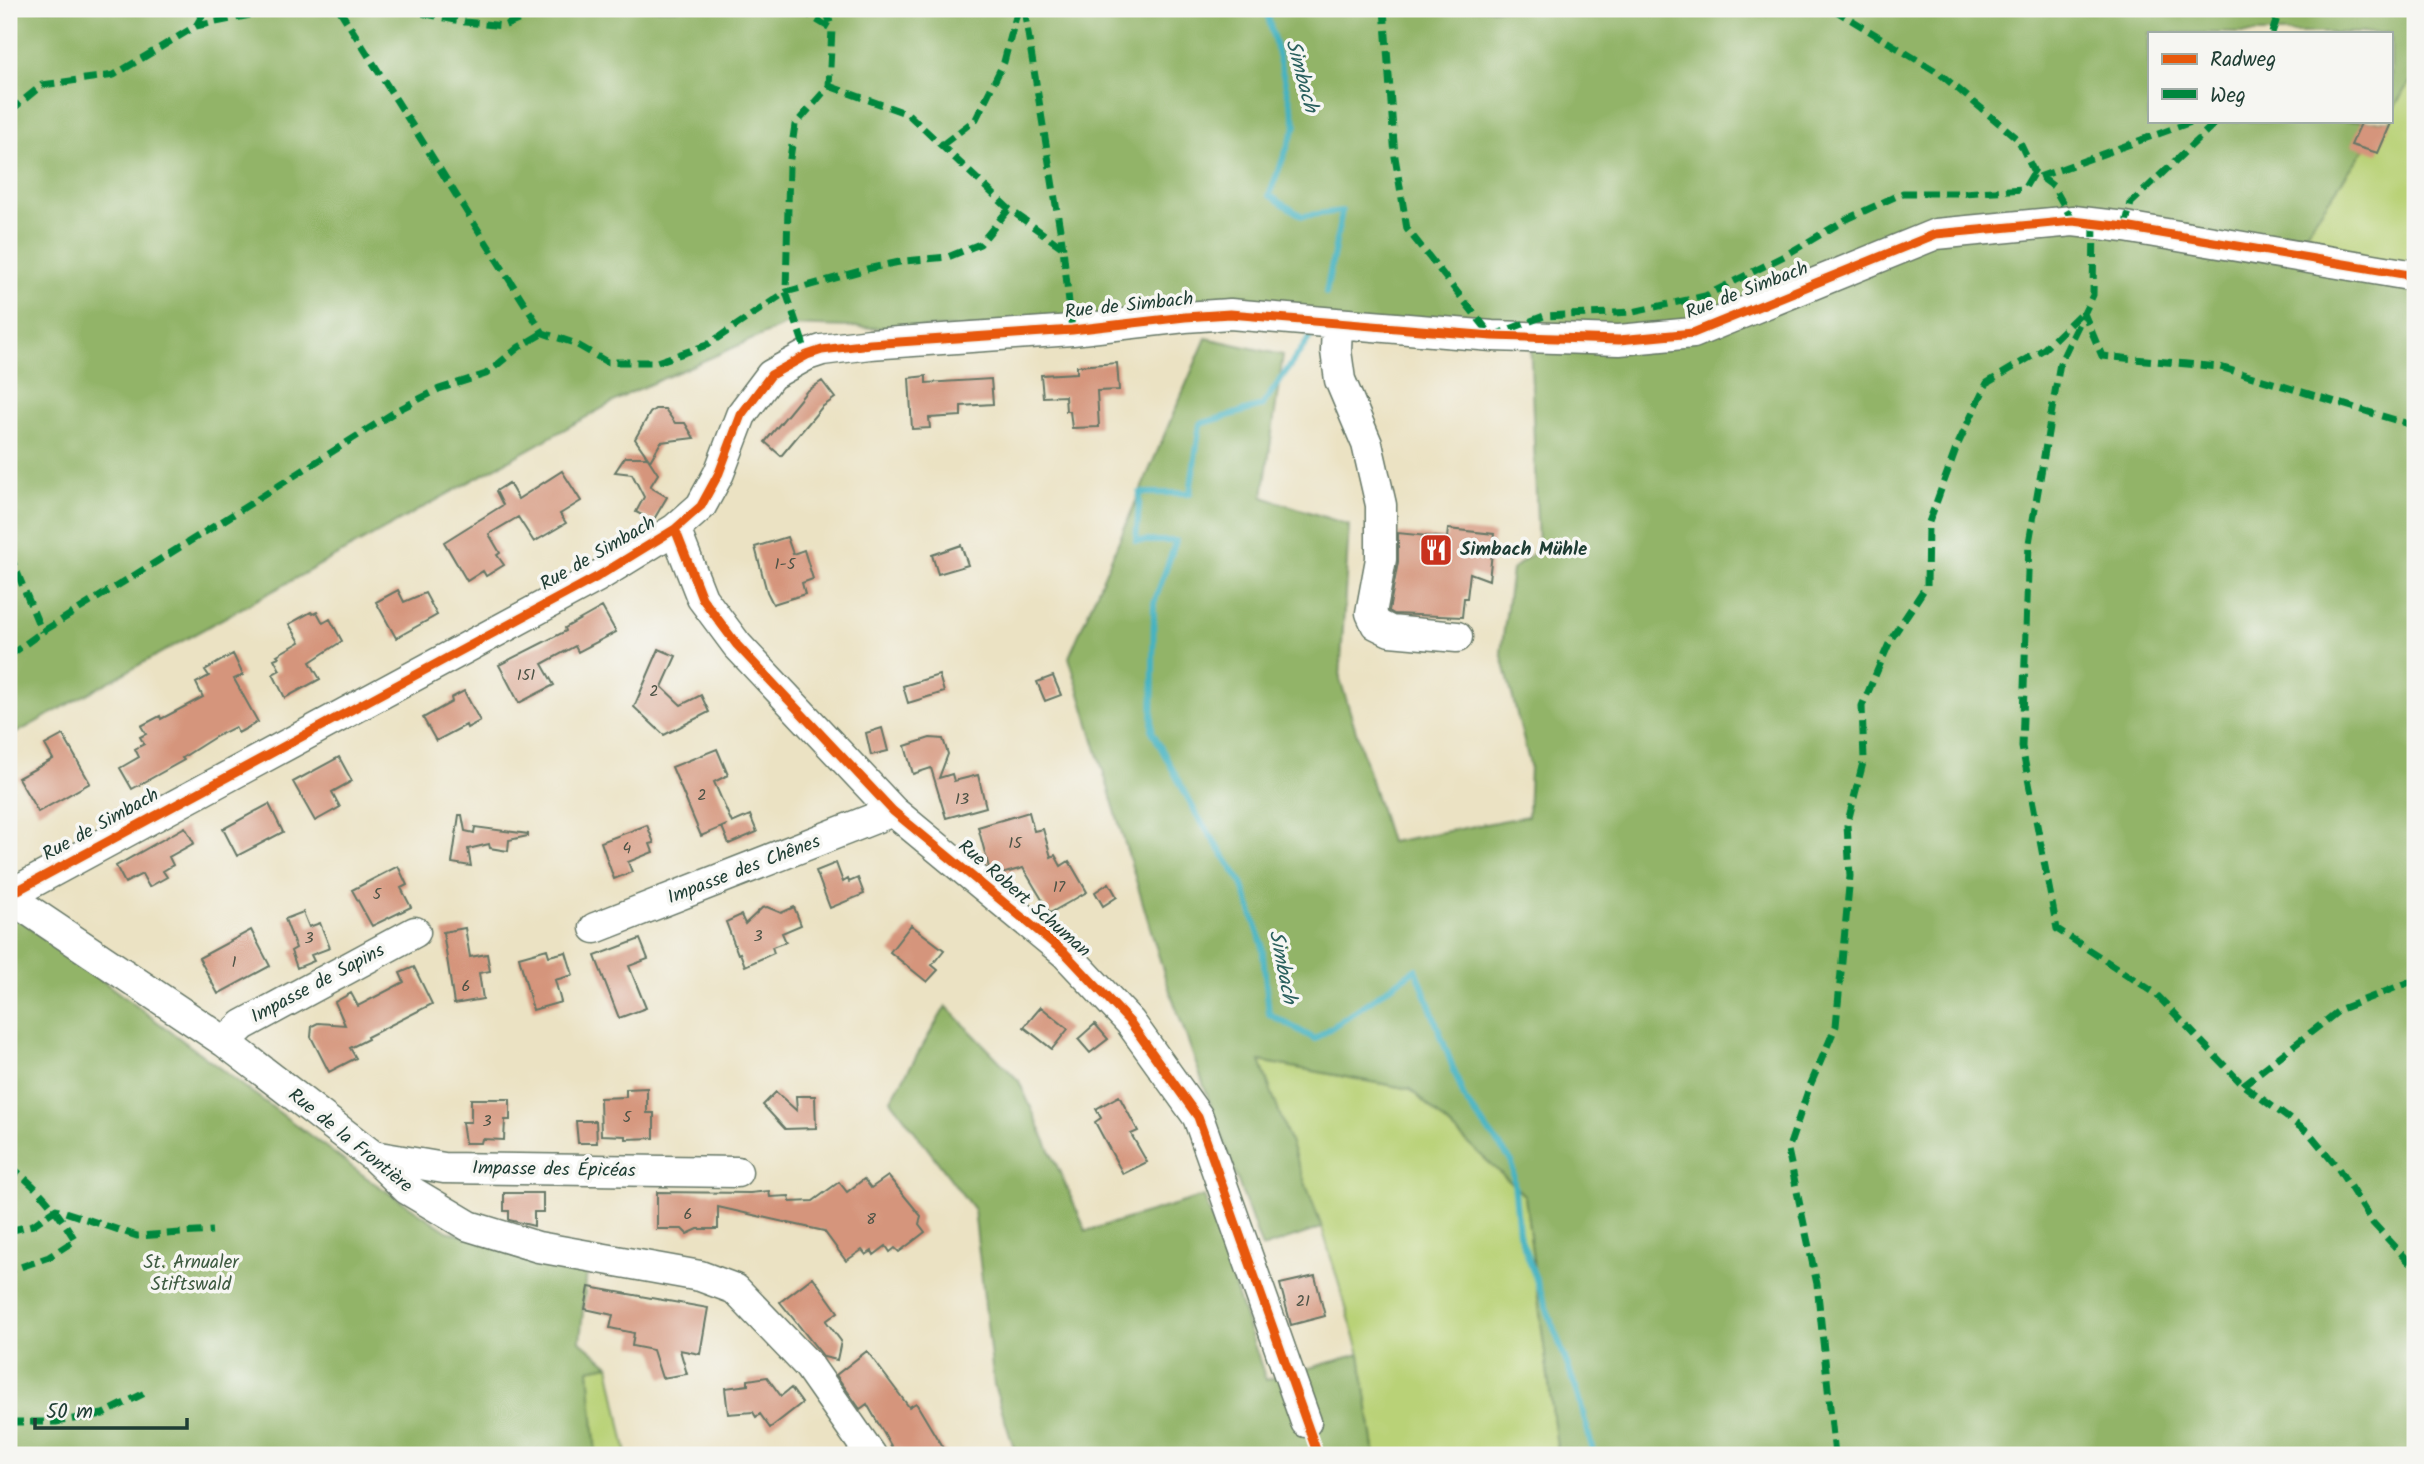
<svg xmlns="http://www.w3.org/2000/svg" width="2424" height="1464" viewBox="0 0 2424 1464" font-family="Kalam,sans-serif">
  <rect width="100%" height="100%" fill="#f6f6f2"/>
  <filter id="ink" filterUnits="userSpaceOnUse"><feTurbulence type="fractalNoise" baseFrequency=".0143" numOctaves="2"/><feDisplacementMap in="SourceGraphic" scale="14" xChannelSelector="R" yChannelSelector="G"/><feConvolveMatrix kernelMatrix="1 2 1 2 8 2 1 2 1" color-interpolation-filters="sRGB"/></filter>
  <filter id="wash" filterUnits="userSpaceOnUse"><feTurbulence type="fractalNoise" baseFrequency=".00686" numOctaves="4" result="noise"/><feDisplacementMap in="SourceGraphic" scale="28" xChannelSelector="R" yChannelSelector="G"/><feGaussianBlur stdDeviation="1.57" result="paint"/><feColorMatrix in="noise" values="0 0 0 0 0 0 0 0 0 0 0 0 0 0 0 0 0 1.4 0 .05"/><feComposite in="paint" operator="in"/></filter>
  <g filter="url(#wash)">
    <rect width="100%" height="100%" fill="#ebe2c3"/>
    <path fill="#b9d277" stroke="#6c8856" stroke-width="2" d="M2415,76V286L2288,258L2384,121H2391V111Z
      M1259,1061L1410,1089L1525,1196L1558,1455H1375L1360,1354L1322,1228Z
      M609,1365L627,1455H596L589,1369Z"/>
    <path fill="#92b468" stroke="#58784e" stroke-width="2" d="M9,9H2415V76L2391,111V33H2149V121H2384L2288,258L2415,286V1455H1558L1525,1196L1410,1089L1260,1061L1322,1228L1262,1248L1165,977L1069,657L1206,338L1283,355L1263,497L1349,525L1340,679L1390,842L1528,816L1530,765L1501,652L1512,570L1538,549L1530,336L1337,323L883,328L785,325L630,393L9,737Z
      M9,911L371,1181L447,1231L587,1270L580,1341L609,1365L589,1369L596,1455H9Z
      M946,1006L1019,1081L1086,1231L1204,1196L1266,1380L1360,1354L1375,1455H1016L994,1385L974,1210L891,1100Z"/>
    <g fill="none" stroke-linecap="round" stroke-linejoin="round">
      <path stroke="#45b3c1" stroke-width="6" d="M1266,9L1296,125L1269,195L1302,216L1342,211L1326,293
        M1315,330L1262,406L1200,424L1190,493H1140L1136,541H1176L1154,603L1152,731L1198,817L1242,883L1262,944L1269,1014L1315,1039L1416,969L1465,1100L1512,1162L1519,1233L1578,1394L1594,1455"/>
    </g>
    <g id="blocks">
      <path fill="#d5957c" d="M2362,121H2392L2378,153L2351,145Z
        M1117,363L1119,390L1097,391L1099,427L1072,428L1070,411H1066L1065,396L1043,397L1041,375L1077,373V366Z
        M926,376V383L991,379L993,404L961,406V416L929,418L930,428L912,429L909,378Z
        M822,381L835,398L822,407L781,456L765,442L806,392Z
        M655,409H665L675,423H685L694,438L661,442L650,461L635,439L650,413Z
        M625,457H647L658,474L650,487L667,497L653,521L636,512L644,497L632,474L615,472Z
        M562,471L581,501L560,514L566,523L534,542L518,517L489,534L500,553L497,555L504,565L486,576L483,571L467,581L444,542L503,505L496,491L509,483L518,499Z
        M1448,529L1494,534L1489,580L1470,573L1467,598H1464L1462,617L1394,614L1389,611L1398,562V533L1447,538Z
        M787,537L793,554L804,550L813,579L802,583L805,594L773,604L767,592L755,547Z
        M961,545L968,565L938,574L932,555Z
        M398,590L404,602L425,593L437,615L396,638L376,602Z
        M602,607L616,632L578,652L575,646L542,664L554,685L519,703L499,665L566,631L565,628Z
        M311,612L313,614L317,612L323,623L330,619L342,641L310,662L320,679L285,698L273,674L280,670L274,659L279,657L277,655L300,642L289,624Z
        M659,649L676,656L662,687L681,705L701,695L709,712L664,735L634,707Z
        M233,654L243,675L234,679L258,722L238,733L235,727L215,737L182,758L184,760L132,789L120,768L139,757L135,749L144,744L140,737L146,734L141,726L160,716L161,719L203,697L196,683L209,676L205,670Z
        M939,675L944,692L908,703L903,686Z
        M1053,676L1061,695L1045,701L1037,682Z
        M464,691L480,721L467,728L466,725L436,741L423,718L452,702L451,698Z
        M882,728L888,751L871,755L866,733Z
        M63,735L90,783L38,812L18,778L53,759L45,745Z
        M930,738L943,739L948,754L939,778L952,774L954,781L978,775L986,807L946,818L931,768L913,774L905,746Z
        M717,749L728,775L714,782L732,823L750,815L757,832L729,844L722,827L727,825L701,836L672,767Z
        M339,757L352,781L332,792L340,807L315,821L293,782Z
        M269,804L283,832L237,856L223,829Z
        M1029,812L1034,831L1043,829L1051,857L1055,855L1061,866L1069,861L1087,892L1050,913L1023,868L998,875L989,868L978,827Z
        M459,815H462L465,831L474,833L475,827L528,834V836L509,840L508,851L490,848L489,844L468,849L471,866L452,863Z
        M647,825L654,843L650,844L653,852L628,862L632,872L614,879L601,842Z
        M185,827L194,843L169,857L173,865L163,871L167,877L149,887L142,874L125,883L116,866Z
        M836,863L843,882L848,879L849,882L858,878L864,894L830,908L816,871Z
        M398,866L407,885L401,888L411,907L372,926L352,890Z
        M1109,883L1117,897L1103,906L1095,892Z
        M767,907L781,913L794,907L801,925L782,933L786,942L772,947L774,953L745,966L740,953L738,954L726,922L741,915L745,924L762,908Z
        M303,912L309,927L320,923L330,948L311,955L314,961L297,968L291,951L296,948L285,919Z
        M911,925L944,950L932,965L938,970L927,982L890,952Z
        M465,928L470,957L487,954L490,971L479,973L483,999L454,1004L443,932Z
        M251,930L270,966L218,994L199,958Z
        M640,939L648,959L629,966L646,1008L619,1018L595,956Z
        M547,949L549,956L566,952L573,975L555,980L561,1002L533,1010L519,957Z
        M414,967L432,1004L367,1037L368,1039L350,1048L356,1058L329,1072L311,1037L312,1026L318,1023L345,1025L335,1002L351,993L358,1006L404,982L400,973Z
        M1041,1007L1068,1029L1052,1049L1024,1027Z
        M1095,1024L1108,1039L1090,1053L1078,1039Z
        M647,1088V1113H654V1138L626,1139V1136L601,1135L600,1098L626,1097V1089Z
        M776,1092L797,1111L796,1096H815L816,1128L785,1129L763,1105Z
        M1119,1096L1138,1131L1131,1134L1147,1162L1123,1174L1095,1122L1101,1118L1096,1109Z
        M471,1099H510V1120H505L504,1140L482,1139L481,1143H465L462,1122H471Z
        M576,1121H596L597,1143H578Z
        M888,1176L921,1216L919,1224L925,1232L899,1252L895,1248L890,1252L886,1246L874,1255L872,1251L866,1255L862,1250L846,1261L824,1231L718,1207V1229H698L687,1234L682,1229H657V1192L750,1193L769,1191L770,1197L789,1196L790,1202L813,1201L839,1182L847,1192L864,1179L871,1188Z
        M504,1193H543V1212H534V1226L509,1220V1211H504Z
        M1315,1276L1325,1316L1291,1325L1280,1284Z
        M813,1277L838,1312L826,1321L841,1341L837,1360L824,1357L780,1302Z
        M589,1287L708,1308L700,1354L680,1350L687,1374L662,1378L653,1350L632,1346L634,1333L610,1328L613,1315L585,1309Z
        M867,1351L909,1407L916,1403L947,1455H904L899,1448L894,1451L867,1404L860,1409L836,1375Z
        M767,1377L781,1396L791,1388L802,1403L770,1428L760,1414L756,1417L753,1412L728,1414L725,1388L748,1385V1380Z"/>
    </g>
  </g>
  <g filter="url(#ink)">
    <use href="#blocks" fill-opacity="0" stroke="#676" stroke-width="2"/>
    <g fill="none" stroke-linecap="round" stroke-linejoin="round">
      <defs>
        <path id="minor" d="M1337,323L1336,351L1340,380L1367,444L1381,505V559L1371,613L1376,624L1390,631L1457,637
          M675,529L702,598L737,645L893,811L1065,953L1130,1022L1198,1117L1306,1422
          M9,895L597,577L675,529L701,506L719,473L741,415L771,375L807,355L822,350L870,344L1072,330L1185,317L1230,314L1492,336L1619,340L1693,333L1936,234L2073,221L2125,227L2415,276
          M9,897L225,1042L373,1156L407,1189L469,1226L538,1247L700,1276L735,1289L808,1365L871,1455
          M595,928L893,811
          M225,1042L243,1025L415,932
          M373,1156L444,1168L737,1172"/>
      </defs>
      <use href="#minor" stroke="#676" stroke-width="33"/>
      <use href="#minor" stroke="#fff" stroke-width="30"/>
      <path stroke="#00873e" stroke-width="7" stroke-dasharray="14 7" stroke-linecap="butt" d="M339,9L543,333L574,343L607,362H657L707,345L786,292L867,269L904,261L948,257L980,244L1009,209
        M402,9L465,22L503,26L547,9
        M799,9L832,29L829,86L795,125L789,165L786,292L807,355
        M826,9L832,29
        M1024,9L1063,248
        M1384,9L1395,157L1407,229L1492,336L1544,316L1633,312L1705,296L1784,256L1847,219L1903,193H1963L2024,189L2034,172
        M1833,9L1939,73L2018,139L2034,172L2053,186L2073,221
        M196,26L206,9
        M2272,33L2280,9
        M829,86L908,114L1009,209L1063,248L1072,330
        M9,112L42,85L114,75L196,26L261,13L266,9
        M942,145L976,119L1004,62L1018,9
        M2039,177L2194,121
        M2094,223L2093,295L2060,363L2029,543L2022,747L2057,929L2155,993L2243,1085L2310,1134L2338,1168L2373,1223L2415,1268
        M2125,227L2131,203L2217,121
        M2083,311L2102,356L2220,367L2415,426
        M9,553L42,632
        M9,656L42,632L234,514L398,410L439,389L486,374L519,347L543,333
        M2243,1085L2341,1009L2415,980
        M9,1165C39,1189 55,1207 75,1240L49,1257L9,1271
        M9,1231L33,1225L56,1209L137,1236L212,1231
        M9,1422H56L103,1414L149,1391
        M1835,1455L1817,1284L1788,1150L1809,1088L1836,1026L1850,876L1847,825L1864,759L1862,706L1891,639L1927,585L1928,525L1957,446L1987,383L2044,349L2083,311"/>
      <defs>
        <path id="cycleway" d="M675,529L702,598L737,645L893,811L1065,953L1130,1022L1198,1117L1318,1455
          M9,895L597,577L675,529L701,506L719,473L741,415L771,375L807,355L822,350L870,344L1072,330L1185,317L1230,314L1492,336L1619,340L1693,333L1936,234L2073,221L2125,227L2415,276"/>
      </defs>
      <use href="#cycleway" stroke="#f6f6f2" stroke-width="13"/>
      <use href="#cycleway" stroke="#e8590c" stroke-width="9"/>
    </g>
  </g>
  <defs>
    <symbol id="restaurant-square" viewBox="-11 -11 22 22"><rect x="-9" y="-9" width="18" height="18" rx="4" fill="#c8321e" stroke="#f6f6f2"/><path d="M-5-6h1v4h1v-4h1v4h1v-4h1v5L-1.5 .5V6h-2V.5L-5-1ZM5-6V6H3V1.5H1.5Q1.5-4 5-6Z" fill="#fff"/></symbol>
  </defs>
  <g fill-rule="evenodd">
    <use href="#restaurant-square" x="1417" y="531" width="38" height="38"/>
  </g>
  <g text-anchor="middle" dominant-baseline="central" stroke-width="7" stroke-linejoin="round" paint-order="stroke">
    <g font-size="16" fill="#4c5346">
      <text x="785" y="564">1-5</text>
      <text x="526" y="675">151</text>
      <text x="654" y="691">2</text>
      <text x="702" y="795">2</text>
      <text x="962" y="799">13</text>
      <text x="1015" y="843">15</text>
      <text x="627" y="848">4</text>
      <text x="1059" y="887">17</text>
      <text x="377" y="894">5</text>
      <text x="758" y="936">3</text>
      <text x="309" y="938">3</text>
      <text x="234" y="962">1</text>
      <text x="466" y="986">6</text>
      <text x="627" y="1117">5</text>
      <text x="487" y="1121">3</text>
      <text x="688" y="1214">6</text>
      <text x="871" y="1219">8</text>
      <text x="1303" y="1301">21</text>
    </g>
    <g font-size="19" fill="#1f3d34" stroke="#f6f6f2">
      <text transform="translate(1747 291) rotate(-21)">Rue de Simbach</text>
      <text transform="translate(1129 306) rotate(-6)">Rue de Simbach</text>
      <text transform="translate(598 554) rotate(-30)">Rue de Simbach</text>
      <text transform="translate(101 825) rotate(-29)">Rue de Simbach</text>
      <text transform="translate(744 870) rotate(-21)">Impasse des Chênes</text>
      <text transform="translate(1024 899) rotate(41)">Rue Robert Schuman</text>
      <text transform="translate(318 984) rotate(-28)">Impasse de Sapins</text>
      <text transform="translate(350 1141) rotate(39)">Rue de la Frontière</text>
      <text transform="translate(554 1170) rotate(1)">Impasse des Épicéas</text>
    </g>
    <g font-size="19" font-weight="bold" fill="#1f3d34" stroke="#f6f6f2" text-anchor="start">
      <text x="1460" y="550">Simbach Mühle</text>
    </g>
    <g font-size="19" fill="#3e5b41" stroke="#f6f6f2">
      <text x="191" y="1263">St. Arnualer<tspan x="191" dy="22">Stiftswald</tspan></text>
    </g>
    <g font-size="21" font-style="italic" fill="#2a605e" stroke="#f6f6f2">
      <text transform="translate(1301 76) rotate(75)">Simbach</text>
      <text transform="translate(1282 967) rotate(79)">Simbach</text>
    </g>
  </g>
  <rect width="2424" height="1464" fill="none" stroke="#f6f6f2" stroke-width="35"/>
  <rect x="2148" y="32" width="245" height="91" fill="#f6f6f2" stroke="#a0aca6" stroke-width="2"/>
  <rect x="2162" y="54" width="35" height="10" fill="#e8590c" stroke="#a0aca6" stroke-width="2"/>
  <text x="2210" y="66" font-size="21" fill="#1f3d34">Radweg</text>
  <rect x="2162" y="89" width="35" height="10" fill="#00873e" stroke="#a0aca6" stroke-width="2"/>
  <text x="2210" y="102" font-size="21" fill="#1f3d34">Weg</text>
  <path d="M35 1418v10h152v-10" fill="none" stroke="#1f3d34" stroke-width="3.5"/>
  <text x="46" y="1418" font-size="21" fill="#1f3d34" stroke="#f6f6f2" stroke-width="5" paint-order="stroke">50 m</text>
</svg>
